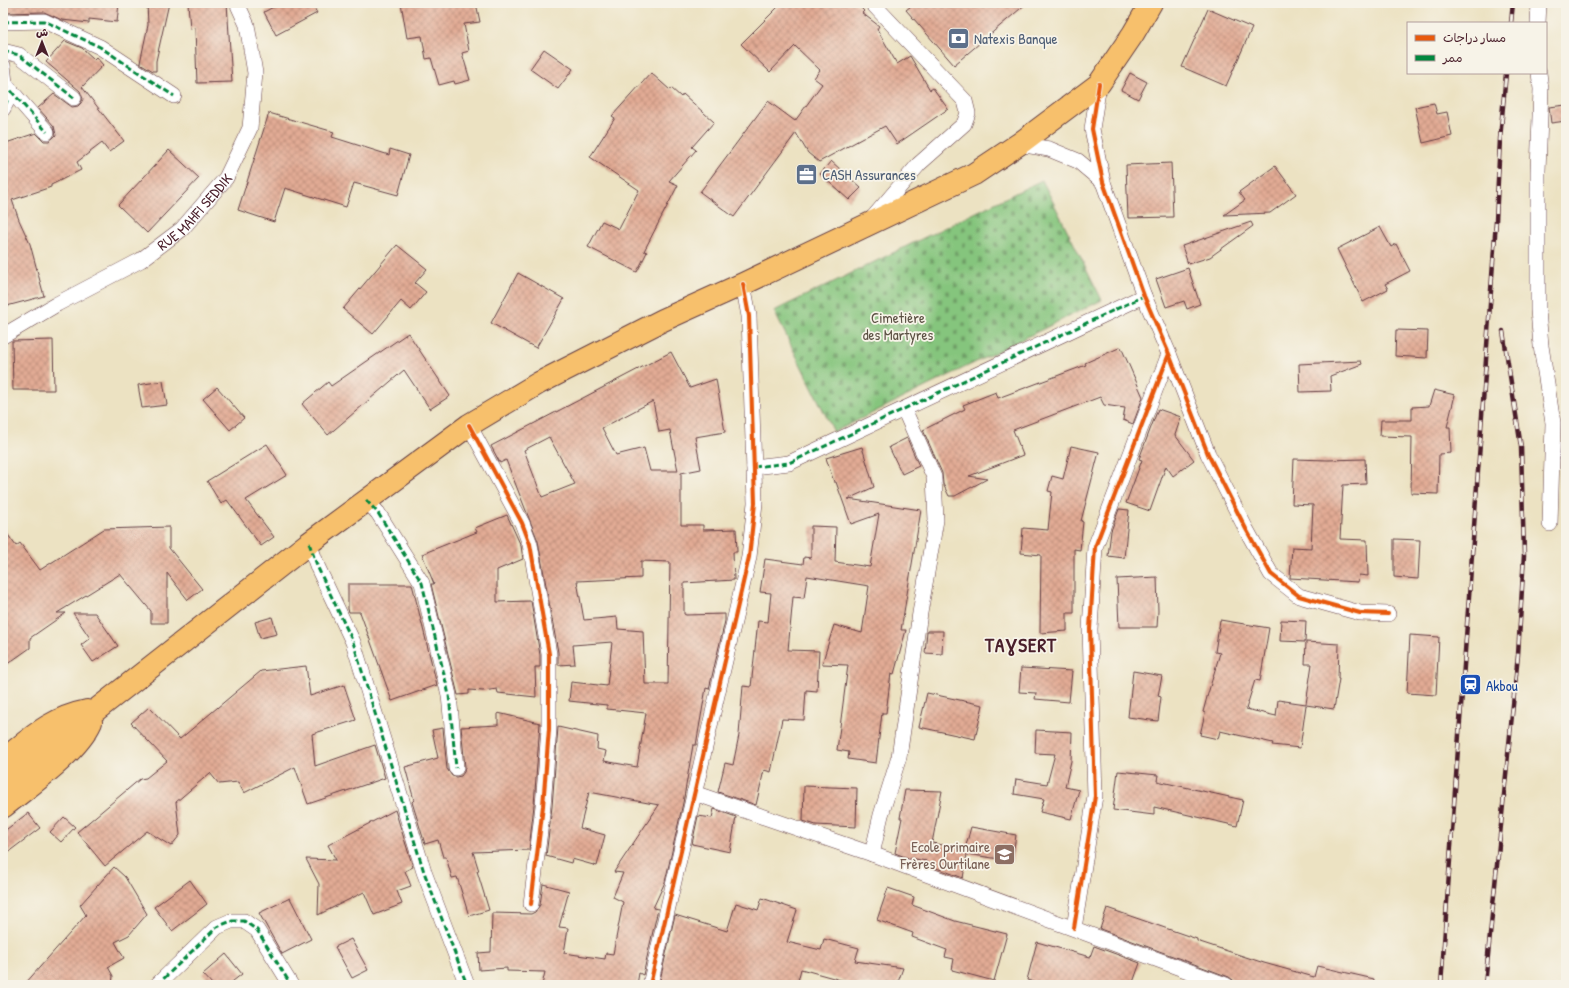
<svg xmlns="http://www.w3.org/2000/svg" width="1569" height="988" viewBox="0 0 1569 988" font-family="'Patrick Hand','Playpen Sans Arabic',sans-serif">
  <defs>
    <pattern id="cemetery-stones" width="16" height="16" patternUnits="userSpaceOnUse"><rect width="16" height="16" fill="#85c57d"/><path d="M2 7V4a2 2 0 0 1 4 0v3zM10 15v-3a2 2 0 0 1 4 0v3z" fill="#6f9f67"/></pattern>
    <pattern id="building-cross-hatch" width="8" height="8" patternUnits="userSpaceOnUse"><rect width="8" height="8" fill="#e2ab94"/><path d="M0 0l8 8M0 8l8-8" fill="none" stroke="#b98b79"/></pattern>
  </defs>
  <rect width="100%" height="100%" fill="#f7f3e8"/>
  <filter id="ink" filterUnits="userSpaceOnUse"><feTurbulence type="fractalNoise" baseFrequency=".025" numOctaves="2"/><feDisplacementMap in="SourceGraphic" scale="8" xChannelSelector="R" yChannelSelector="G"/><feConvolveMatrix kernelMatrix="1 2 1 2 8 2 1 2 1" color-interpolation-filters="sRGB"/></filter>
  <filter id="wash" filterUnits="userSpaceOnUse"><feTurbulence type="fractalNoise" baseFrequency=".012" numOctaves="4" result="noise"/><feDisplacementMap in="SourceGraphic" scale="16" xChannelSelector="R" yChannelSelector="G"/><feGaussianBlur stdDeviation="0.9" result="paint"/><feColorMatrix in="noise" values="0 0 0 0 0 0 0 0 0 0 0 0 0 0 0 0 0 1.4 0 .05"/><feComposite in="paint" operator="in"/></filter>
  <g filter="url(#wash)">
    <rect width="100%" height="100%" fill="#ece2c2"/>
    <path fill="url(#cemetery-stones)" stroke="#687254" d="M1042,180L1102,300L834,432L774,311Z"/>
    <g id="blocks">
      <path fill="url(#building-cross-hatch)" fill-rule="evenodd" d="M5,3H119L117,22L89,19V23L62,20L44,12L5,13Z
        M147,3H169L156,61V71H153L140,63L148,25Z
        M188,3H227L232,82L197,83L195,28L190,29Z
        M281,3H311L317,13L276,35L264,12Z
        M401,3H476L480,22L464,24L469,51L462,53L470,80L455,84L454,81L439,85L431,58L426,59L422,36L407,38Z
        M782,3H856L864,11L862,13L879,26L877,29L897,64L910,56L930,90L933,88L948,109L897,144L885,126L819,162L808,153L796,133L734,217L700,192L768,101L795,121L822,84L814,78L820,70L795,46L770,72L741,44Z
        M915,3H1027L954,65L906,10Z
        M1208,9L1252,28L1226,86L1182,67Z
        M65,41L82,48L94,59L96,57L103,65L82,87L124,141L109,152L102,143L77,162L81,170L51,185V187L12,200L19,220L30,244L44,296L3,307V144L36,133L44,141H49L53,138L56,135L54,126L38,108L54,94L72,107L78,106L81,103L83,99L80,91L46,62Z
        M544,49L573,69L558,89L530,69Z
        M651,73L670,90L671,88L681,97L683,94L714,122L692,147L696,150L669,181L678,185L644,251L647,252L637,272L588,247L602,221L619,229L639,190L590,157L615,118L612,116Z
        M1130,73L1147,82L1138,99L1121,90Z
        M1434,103L1437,114L1447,112L1452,136L1423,143L1415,107Z
        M1566,105V121L1551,123L1549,107Z
        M269,113L334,132L332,137L389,155L390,149L409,155L398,195L354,183L346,207L285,188L274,222L238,210Z
        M169,150L199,178L147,233L118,205Z
        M831,161L861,188L849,200L820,174Z
        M1171,163L1173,217L1128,218L1126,165Z
        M1275,166L1296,194L1270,213L1224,215L1245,200L1239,192Z
        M1251,222L1253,226L1210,257L1188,264L1182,246Z
        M1380,227L1391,247L1396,244L1410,271L1385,284L1388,289L1363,302L1337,249Z
        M397,245L427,269L415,283L426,292L411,310L401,301L373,334L343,309Z
        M1188,268L1200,304L1187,309L1184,301L1166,307L1156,279Z
        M518,273L564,299L536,348L491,323Z
        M1396,330L1428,331L1427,358L1395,356Z
        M408,333L450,396L430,409L404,370L328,435L302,404L328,382L331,386Z
        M53,340L54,390H13L12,341Z
        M1121,347L1143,397L1133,424L1123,420L1125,408L1104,405L1100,397L1013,430L1023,455L969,476L987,479L955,496H949L943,484L942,473L923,430L965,409L963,405L996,392L998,398L1086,365L1085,363Z
        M671,352L690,388L716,379L725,432L695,437L701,469L681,473V525H703V530L736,529L737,552H733L734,580L684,583V614L686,615L725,614V621L709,689L706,688L696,745H693L683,803L665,882L653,908L658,909L643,975L639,973L637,985H542L545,972L507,971V968L479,970L478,953L491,952L492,913L531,914L535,912L540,905L543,884L569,891L559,927L568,928L564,953L605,959L606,953L613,954L623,902L613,897L623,873L614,872L659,805L589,792L580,828L605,835L597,866L572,859L571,863L546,856L552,807L558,727L598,736L597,749L606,751L604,761L637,767L646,713L607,709V705L569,701L571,682L607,686L612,642L573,645L575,664L558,665V652L538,541L506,460L500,463L491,446ZM653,401L659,432L670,430L678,471H650L644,448L616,455L602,428ZM549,437L575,484L542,497L524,450ZM641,561L670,562L668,684H645L643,631L618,629L617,617L584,620L577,581L641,578Z
        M1361,361L1362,364L1330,376L1331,391L1300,392L1299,364Z
        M163,381L167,405L142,408L138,385Z
        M217,387L244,418L230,430L203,399Z
        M1434,390L1455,395L1447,427H1450L1451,453L1439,454L1438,494L1411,493L1412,437L1380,436L1381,420H1412V407L1429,406Z
        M1158,409L1181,417L1175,435L1194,460L1173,476L1166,466L1150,511L1126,503L1142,460L1139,459Z
        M907,438L919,466L902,474L889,447Z
        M267,444L287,475L246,500L274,537L261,546L227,500L221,504L207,481Z
        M1071,446L1099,452L1081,521L1083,522L1080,550L1074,549V613H1067V631L1040,633L1041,555L1021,553L1023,528L1048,530L1052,492L1048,491L1052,476L1063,479Z
        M862,447L874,487L848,499L921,510L901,630H906L894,674L891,673L886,713H882L876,763L848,759L849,752L837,750L848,665L822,664L834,625L862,633L869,586L807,576L804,598L793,597L788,650L819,651L817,691L806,690L804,720L782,719L771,772L764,770L756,805L718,792L725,763L733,765L739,735L743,686L751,687L758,621L768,622L771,593L760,592L765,559L803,564L804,557L811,558V526L836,527L835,562L870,567L879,514L851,524L836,482H834L826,458Z
        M1294,459L1328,460L1365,459L1366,484L1343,485L1340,539L1367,540L1368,576L1359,575L1358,582L1290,578L1292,547L1311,548L1313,505L1292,504Z
        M1119,509L1129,510L1124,558L1108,556L1111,531Z
        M507,515L521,546L523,559L497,570V602L531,601L540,655V667H535L536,697L498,693L497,689L483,691L469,690V694L458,695L431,584H434L422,554L477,532L475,528Z
        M169,527V548L202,589L188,600L167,573V623H151V611L120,574L57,613H66L30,638V648L3,667V528L16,546L20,543L40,570L104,529Z
        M1394,539L1420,540L1418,579L1394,577Z
        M1157,577L1158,611L1157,627H1119L1117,579Z
        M348,584H412L437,685L392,701L360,612H349L348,609Z
        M73,613H95L118,646L93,662L81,645L90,638Z
        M272,617L277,634L260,638L255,622Z
        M1220,620L1269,628L1260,681L1255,680L1246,709L1276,716L1278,700L1306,704L1312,664H1305L1306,642L1339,644L1338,679H1339L1334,709L1306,705L1300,748L1272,745L1273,743L1220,731L1218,739L1200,735L1205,713L1203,712L1207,697L1220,653L1215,652Z
        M1281,620L1306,621L1305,642L1280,641Z
        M927,631H943L942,654L925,653Z
        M1410,635L1439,637L1436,695L1407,693Z
        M306,666L310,696L344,685L356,720L312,734L315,766L375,745L385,778L308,804L295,767L244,793L238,782L219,784L210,773L176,802L180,835L171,846L147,831L105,866L77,832L140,779L146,778L167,761L131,723L149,707L180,739L261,671Z
        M1021,668L1072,671L1069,702L1035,699L1036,693L1019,692Z
        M1133,671L1162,676L1158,696L1161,697L1158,721L1128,717Z
        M927,693L983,705L975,739L919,727Z
        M498,713L540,723L534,805L529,850L473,852L479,871H477L489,910L469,916L457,877L452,878L446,857H443L438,840L425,844L412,802L414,800L405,767L438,758L432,730L443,728L447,769L452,776L456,777L461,776L464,772L465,767L461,727L498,725Z
        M1036,730L1072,732L1071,761L1065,787L1079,790L1071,819L1040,812L1044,799L1014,794L1016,779L1047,784L1055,754L1035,753Z
        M1118,771L1158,775L1157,781L1243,800L1237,826L1154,807V815L1113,810Z
        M804,786L857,788L856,827L816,825L803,821Z
        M905,790L942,791L932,843L965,849L971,827L1016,835L1012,861L967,854L963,878L926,864V861L905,857L895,853L902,818H900Z
        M714,809L736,817L730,852L692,844L698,816L712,818Z
        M395,810L413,867L405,871L411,886L397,891L402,904L374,915L364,892L318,915L319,884L306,859L336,860L328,845Z
        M28,813L40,828L3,856V832Z
        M64,817L75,827L61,842L50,832Z
        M114,867L125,877L147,914L129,935L115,942L124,958L108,967L113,976L112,985H24L86,915L80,905Z
        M190,880L207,904L172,931L154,907Z
        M888,888L914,897L912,905L955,921L1007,934L994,981L952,970L954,959L945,957L947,950L912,937L913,933L877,920Z
        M290,898L311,939L282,954L259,913Z
        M762,898L797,910L787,942L821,950L824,939L859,948L855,961L903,968L897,985H848V982L801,969L797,985H675L660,980L675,915L727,931L736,903L758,910Z
        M1107,908L1197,939V941L1264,963L1314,977L1317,966L1374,979L1373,985H1235L1233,980L1229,977L1100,929Z
        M351,939L368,970L352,978L335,947Z
        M1037,942L1090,957L1094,946L1140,963L1132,985H1044L1027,980Z
        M226,954L242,974L228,985H213L203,974Z"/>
    </g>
  </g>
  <g filter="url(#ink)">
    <use href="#blocks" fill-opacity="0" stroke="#623c42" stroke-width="1"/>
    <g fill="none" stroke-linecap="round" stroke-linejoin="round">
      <defs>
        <g id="minor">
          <path d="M3,22L44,21L100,47L174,96"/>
          <path d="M1538,23L1539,3"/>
          <path d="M3,51L19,55L74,98"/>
          <path d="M3,65L7,101L3,109"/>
          <path d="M1539,73L1541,89L1538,171V310L1541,346L1553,423L1550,524"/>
          <path d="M5,84L47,132"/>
          <path d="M1099,84L1092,129L1103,182L1144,296L1169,354L1208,454L1246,529L1271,574L1299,596L1360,613L1388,614"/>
          <path d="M1019,144L1049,149L1078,161L1103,182"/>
          <path d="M871,220L919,164L964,124L968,113L965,101L872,3"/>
          <path id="s1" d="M3,336L57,304L141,260L182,229L226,178L250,128L255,73L247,25L237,3"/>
          <path d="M469,425L522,523L530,544L549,654V729L543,806L531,904"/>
          <path d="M754,467L789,463L1144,296"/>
          <path d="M366,500L378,513L422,583L449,695L456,768"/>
          <path d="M309,543L318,568L353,642L424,872L467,985"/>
          <path d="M694,793L872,854L1226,985"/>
          <path d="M872,854L881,815L899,757L920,613L936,520L934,477L904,409"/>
          <path d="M1074,928L1095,796L1090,629L1095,547L1169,354"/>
          <path d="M157,985L217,927L231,921H244L257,930L291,985"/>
          <path d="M650,985L749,557L755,503L749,316L743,284"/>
        </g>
        <path id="primary" d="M3,760C31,738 51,718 87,711
          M3,783L309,543L469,425L539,383L663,320L743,284L974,174L1019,144L1099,84L1133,34L1151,3
          M3,807C30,785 77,753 91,722"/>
      </defs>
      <use href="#minor" stroke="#623c42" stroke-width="16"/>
      <use href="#primary" stroke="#623c42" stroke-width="24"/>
      <use href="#minor" stroke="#fff" stroke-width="15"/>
      <use href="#primary" stroke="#f7c06c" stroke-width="22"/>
      <defs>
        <path id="rail" d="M1511,23L1513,3
          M1441,985L1496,221L1500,139L1506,73
          M1485,985L1518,655L1524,555L1521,447L1503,331"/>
      </defs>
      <use href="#rail" stroke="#4a1f2b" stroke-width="4.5"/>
      <use href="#rail" stroke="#f7f3e8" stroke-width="3" stroke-dasharray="9" stroke-linecap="butt"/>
      <path stroke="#00873e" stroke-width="3" stroke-dasharray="6 3" stroke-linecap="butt" d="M3,22L44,21L100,47L174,96
        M3,51L19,55L74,98
        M3,65L7,101L3,109
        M5,84L47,132
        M754,467L789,463L1144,296
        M366,500L378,513L422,583L449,695L456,768
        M309,543L318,568L353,642L424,872L467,985
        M157,985L217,927L231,921H244L257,930L291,985"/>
      <defs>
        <path id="cycleway" d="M1099,84L1092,129L1103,182L1144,296L1169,354L1208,454L1246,529L1271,574L1299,596L1360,613L1388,614
          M469,425L522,523L530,544L549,654V729L543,806L531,904
          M1074,928L1095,796L1090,629L1095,547L1169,354
          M650,985L749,557L755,503L749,316L743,284"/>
      </defs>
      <use href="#cycleway" stroke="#f7f3e8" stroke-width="6"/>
      <use href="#cycleway" stroke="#e8590c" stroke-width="4"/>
    </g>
  </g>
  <defs>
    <symbol id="bank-square" viewBox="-11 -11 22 22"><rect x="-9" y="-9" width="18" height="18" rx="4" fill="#5c6f8a" stroke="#f7f3e8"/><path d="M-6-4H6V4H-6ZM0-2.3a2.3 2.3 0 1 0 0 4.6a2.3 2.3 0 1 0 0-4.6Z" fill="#fff"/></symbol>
    <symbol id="office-square" viewBox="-11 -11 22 22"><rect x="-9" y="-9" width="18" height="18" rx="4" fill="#5c6f8a" stroke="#f7f3e8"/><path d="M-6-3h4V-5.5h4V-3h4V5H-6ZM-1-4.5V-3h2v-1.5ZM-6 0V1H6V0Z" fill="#fff"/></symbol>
    <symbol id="station-square" viewBox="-11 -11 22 22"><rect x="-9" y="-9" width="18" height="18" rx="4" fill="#1a4fb4" stroke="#f7f3e8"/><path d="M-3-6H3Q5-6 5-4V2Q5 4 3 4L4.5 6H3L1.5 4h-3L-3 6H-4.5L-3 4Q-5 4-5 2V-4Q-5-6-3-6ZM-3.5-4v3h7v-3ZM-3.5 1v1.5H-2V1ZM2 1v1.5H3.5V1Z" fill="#fff"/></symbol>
    <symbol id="school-square" viewBox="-11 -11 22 22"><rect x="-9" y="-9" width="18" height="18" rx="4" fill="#8d6e63" stroke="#f7f3e8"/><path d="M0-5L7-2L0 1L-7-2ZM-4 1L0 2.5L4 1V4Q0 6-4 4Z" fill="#fff"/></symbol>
  </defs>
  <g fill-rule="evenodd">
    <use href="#bank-square" x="946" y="26" width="25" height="25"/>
    <use href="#office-square" x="794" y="162" width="25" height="25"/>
    <use href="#station-square" x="1458" y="672" width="25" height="25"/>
    <use href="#school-square" x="992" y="842" width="25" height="25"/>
  </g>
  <g text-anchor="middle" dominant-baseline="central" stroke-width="3.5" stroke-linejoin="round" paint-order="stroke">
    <g font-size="15" fill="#4e5e75" stroke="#f7f3e8" text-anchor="start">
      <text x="974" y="38">Natexis Banque</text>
      <text x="822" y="174">CASH Assurances</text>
    </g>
    <g font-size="15" fill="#4a1f2b" stroke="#f7f3e8">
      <text stroke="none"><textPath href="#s1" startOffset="230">RUE MAHFI SEDDIK</textPath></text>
    </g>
    <g font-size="15" fill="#5c5144" stroke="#f7f3e8">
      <text x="898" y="317">Cimetière<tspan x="898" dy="17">des Martyres</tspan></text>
    </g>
    <g font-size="15" fill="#164399" stroke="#f7f3e8" text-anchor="start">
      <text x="1486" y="685">Akbou</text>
    </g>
    <g font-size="15" fill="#785e54" stroke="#f7f3e8" text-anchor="end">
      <text x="990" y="846">Ecole primaire<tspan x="990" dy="17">Frères Ourtilane</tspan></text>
    </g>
    <g font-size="19" font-weight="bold" letter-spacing="1" fill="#4a1f2b" stroke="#f7f3e8">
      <text x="1021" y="645">TAƔSERT</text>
    </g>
  </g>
  <rect width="1569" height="988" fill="none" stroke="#f7f3e8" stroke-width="16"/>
  <rect x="1407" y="22" width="140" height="52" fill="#f7f3e8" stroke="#b29e9c"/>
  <rect x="1415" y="35" width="20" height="6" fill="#e8590c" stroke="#b29e9c"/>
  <text x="1443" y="42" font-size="12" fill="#4a1f2b">مسار دراجات</text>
  <rect x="1415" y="55" width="20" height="6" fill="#00873e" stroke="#b29e9c"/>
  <text x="1443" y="62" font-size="12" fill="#4a1f2b">ممر</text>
  <g transform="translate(42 42)" stroke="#f7f3e8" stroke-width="3" paint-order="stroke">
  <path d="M0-3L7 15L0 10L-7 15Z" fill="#4a1f2b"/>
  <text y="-6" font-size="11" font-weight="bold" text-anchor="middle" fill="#4a1f2b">ش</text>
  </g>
</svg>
